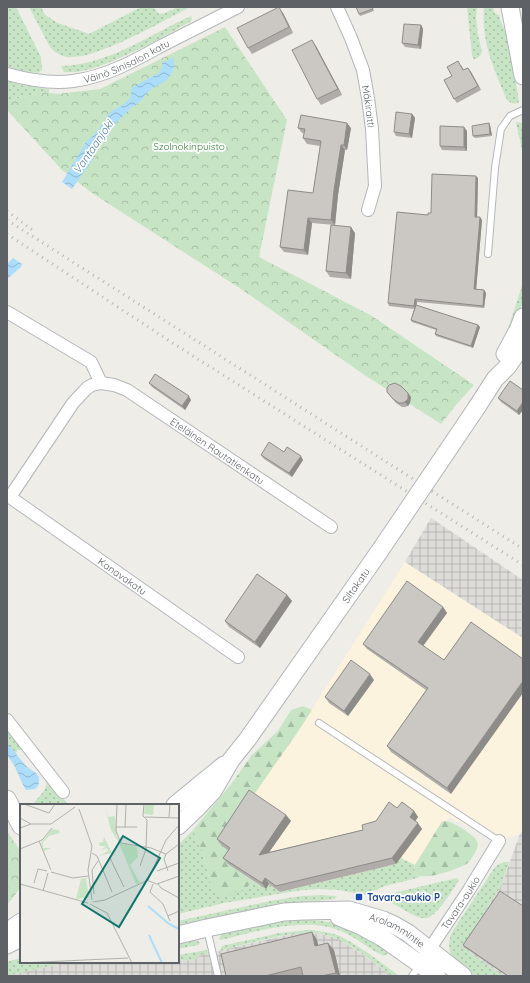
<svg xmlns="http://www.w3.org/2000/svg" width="530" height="983" viewBox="0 0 530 983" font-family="Quicksand,sans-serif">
  <defs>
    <pattern id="industrial-grid" width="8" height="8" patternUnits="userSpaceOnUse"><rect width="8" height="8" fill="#dedcd9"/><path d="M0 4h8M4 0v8" fill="none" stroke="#b7b6b4"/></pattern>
    <pattern id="grass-dots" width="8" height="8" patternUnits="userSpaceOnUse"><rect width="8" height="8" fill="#c7e5c5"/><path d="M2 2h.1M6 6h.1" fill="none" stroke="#a5bda4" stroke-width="1.8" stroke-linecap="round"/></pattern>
    <pattern id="forest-firs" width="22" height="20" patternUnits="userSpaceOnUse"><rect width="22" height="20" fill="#c7e5c5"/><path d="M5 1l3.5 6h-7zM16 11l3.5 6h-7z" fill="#a5bda4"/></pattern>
    <pattern id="park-crowns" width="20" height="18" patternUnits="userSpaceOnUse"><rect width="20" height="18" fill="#c7e5c5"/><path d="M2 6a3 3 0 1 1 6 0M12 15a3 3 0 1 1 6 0" fill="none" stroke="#a5bda4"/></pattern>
    <pattern id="water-waves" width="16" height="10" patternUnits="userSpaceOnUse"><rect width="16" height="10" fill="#acddfa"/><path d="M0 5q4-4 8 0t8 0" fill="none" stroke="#8fb7ce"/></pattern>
  </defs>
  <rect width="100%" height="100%" fill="#efede7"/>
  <path fill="#fcf3df" d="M405,562L523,638V830L520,834L499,841L449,817L415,865L280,892L269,884L221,845L253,796L297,733Z"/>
  <path fill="url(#industrial-grid)" d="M431,518L523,580V638L405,562Z
    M523,830V976H503L462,947L501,886L520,834Z
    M297,933H311L326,935L339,939L363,955L392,976H7L59,964L86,962H178V961L187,960L193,961L200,955L283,936Z"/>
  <path fill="url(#grass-dots)" d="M7,7H16L41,57L42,70L38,73L17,70L7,66Z
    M29,7H41L45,15L58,23L89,34L141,7H153L159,14L165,13L178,7H190C161,22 134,38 104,49C94,53 83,57 71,57C63,58 55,53 50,47Z
    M467,7H477L476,18L478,35L482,52L480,56L474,60L472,55Z
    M484,7H493C494,12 494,14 499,15L501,22L509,39L519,102C514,105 511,103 507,100C494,69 481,42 484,7Z
    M191,16L192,19L190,22L148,45L113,61L91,69L76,72H64L61,66C108,65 149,35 191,16Z
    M7,81L21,85L49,89V93L43,92L7,101Z
    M516,122L522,123L523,128V155Z
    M523,282V301L517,318L501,353L496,357C507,333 515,308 523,282Z
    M7,728L24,750H17L16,755L7,743Z
    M47,780L57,789L68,805H33C39,795 46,793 47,780Z
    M193,830L202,850L210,882L247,888L252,880L266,888L269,884L280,892L396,864L401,858L415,865L414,869L417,875L421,877L385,886L365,895L340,890L319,889L302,890L224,903L178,914V845Z
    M505,862H509L501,886L462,947L503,976C494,976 484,977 475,976C471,976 468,972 465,970C451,959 445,949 452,932L495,867L499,864Z
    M457,878L459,880C453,889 438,915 427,918C423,919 419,917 415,916L383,898L393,893Z
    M321,895L337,896L335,899L316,901L302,902L276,906L178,926V921L275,900L302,896Z
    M305,919L329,922L353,930L390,951L387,954L384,956C377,953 371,949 365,945C358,940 350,935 341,931C308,916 255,931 221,940L219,939L221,935L225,932L282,920Z
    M309,930C318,931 328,932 337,935C356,943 380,962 397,974V976H392C375,964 358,949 340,940C314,927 284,935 259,941C246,944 233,947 220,951L222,946L279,933Z
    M192,940L198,941L200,943L198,945L178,949V943Z
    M207,950L209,953L200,955L193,961L187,960L178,961V955Z
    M21,958V962H86L59,964L7,976V962Z"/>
  <path fill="url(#forest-firs)" d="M303,706L312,710L297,733L253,796L221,845L235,854L228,864L252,880L247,888L221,898L210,882L202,850L193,830L232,783L252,755L278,731L291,710Z
    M443,821C452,820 468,832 475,838C479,843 478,847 475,853C473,856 471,860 468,863C459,869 427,880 417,875L414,869L415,865L441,823Z"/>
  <path fill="url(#park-crowns)" d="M225,27L287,120L259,257L372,316L474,385L455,406L441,424L363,374L241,289L92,193L62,170L7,110V101L43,92L57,94L100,89Z
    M7,831L21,852V887L7,905Z"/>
  <path fill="url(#water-waves)" d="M174,58C174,64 174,71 170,76C165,83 157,85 150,90C144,96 140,104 132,107L107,132L100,146L90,153L94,158L72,189L62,182L86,142L93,136L101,125L104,123L108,117V115C113,108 120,108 126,102C134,96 129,94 132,88C134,86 154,75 158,74L162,68V63Z
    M13,258L22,264L21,267L7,279V264Z
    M7,743L27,767L36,773L39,777V782L38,786L35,789L26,790L24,787L14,765L7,755Z"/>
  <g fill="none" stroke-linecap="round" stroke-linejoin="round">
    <defs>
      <path id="lane" d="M488,254L495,168L501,129L510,116L523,110
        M319,723L499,841
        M207,929L218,976
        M412,976L419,966"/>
      <g id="street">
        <path id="s1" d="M337,7L351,38L363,70L368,98L372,129L375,186L368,210"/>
        <path id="s2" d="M7,74C29,80 51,84 73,81C105,77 134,61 161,46C187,33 212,20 238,7"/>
        <path id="s3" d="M7,312L91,362L101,383L114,385L127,390L331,527"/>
        <path id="s4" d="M7,495L238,657"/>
        <path d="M10,497L73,403L87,388L92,385L101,383"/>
        <path d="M7,720L63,792"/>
        <path id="s5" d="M425,956L469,890L499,841"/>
      </g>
      <g id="secondary">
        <path d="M510,7L523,76"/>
        <path d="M505,354L519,328L523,317"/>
        <path d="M477,407L495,379L508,366L523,344"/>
        <path d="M7,799L21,826"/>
        <path d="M175,805L203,782L224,765"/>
        <path id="s6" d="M178,826L198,807L213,791L231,760L247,740L379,552"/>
        <path d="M339,917L361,926L383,938L437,976"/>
        <path d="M7,932L21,922"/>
        <path id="s7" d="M178,935L207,928L284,912L304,911L349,910L383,920L396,926L408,933L463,976"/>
        <path d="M7,945L21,938"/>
      </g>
    </defs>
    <use href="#lane" stroke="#b4b7ba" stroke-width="8"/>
    <use href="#street" stroke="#b4b7ba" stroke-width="14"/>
    <use href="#secondary" stroke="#b3b6ba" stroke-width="19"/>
    <use href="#lane" stroke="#fff" stroke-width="6"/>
    <use href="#street" stroke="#fff" stroke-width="12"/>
    <use href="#secondary" stroke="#fff" stroke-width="17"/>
    <path stroke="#b5b6b6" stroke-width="3" stroke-dasharray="1 5" stroke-linecap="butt" d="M7,211L35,232
      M7,220L523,549
      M7,234L171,342L523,565"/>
    <defs>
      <path id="secondary-bridge" d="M379,552L477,407"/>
    </defs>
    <use href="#secondary-bridge" stroke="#b3b6ba" stroke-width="19" stroke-linecap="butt"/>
    <use href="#secondary-bridge" stroke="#fff" stroke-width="17"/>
  </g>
  <path fill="#afaca9" d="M372,7L374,11L360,16L359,14Z
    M283,13L293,33L252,54L248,48Z
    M421,25L423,29L421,49L405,47L402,43Z
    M316,46L342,95L321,105L317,99Z
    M461,65L464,70L471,72L481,90L457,103L454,99L452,76Z
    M412,114L415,118L412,138L396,136L394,132Z
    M489,123L490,125L492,136L475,138L473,136Z
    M298,128H351L347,150H345L338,195L335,225L312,223L308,255L284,252L280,247L313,193L320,146L307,144L303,138L304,133H302Z
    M467,131V151L442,150L440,146Z
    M478,178L477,217L482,220L476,289L484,290L486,293L484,308L417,302L416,305L478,325L480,327L473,348L436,336L435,334L436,330L412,322L411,320L414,309L389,306L388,303L428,215Z
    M355,233L351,279L330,277L326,271Z
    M149,383L191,400L185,410L152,387Z
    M523,390V410L519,415L501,402L498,398Z
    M387,392L411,397L410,403L408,406L405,407H402L396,403Z
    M284,452L303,460L292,477L264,459L261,455Z
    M287,595L292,601L260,648L229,627L225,621Z
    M443,607L447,613L424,645L451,794L391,752L387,746L426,690L367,649L363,644Z
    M374,680L348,716L329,703L325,697Z
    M397,808L414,811L418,817L415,821L422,829L396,864L280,892L269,884L266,889L228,864L223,858L229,851L221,845L217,839L286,815L291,821L269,852L363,830Z
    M312,932L317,940L318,945L334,950L340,976H226Z
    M463,945L523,976H507L464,947Z"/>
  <path fill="#8e8c89" d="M279,7L283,13L293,33L289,27Z
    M421,25L423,29L421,49L418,45Z
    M312,40L316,46L342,95L338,89Z
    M468,68L471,72L481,90L478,86Z
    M412,114L415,118L412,138L409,134Z
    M347,123L351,128L347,150L344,145Z
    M489,123L490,125L492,136L490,134Z
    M464,127L467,131V151L464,147Z
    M341,145L345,150L338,195L335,225L331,220L334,190Z
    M476,176L478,178L477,219L475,217Z
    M480,217L482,220L476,292L474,289Z
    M308,218L312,223L308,255L304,250Z
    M351,227L355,233L351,279L346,273Z
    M484,290L486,293L484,308L483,306Z
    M415,299L417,302L416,309L414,306Z
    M478,325L480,327L473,348L471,346Z
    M408,393L411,397L410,403L408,406L405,402Z
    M189,396L191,400L185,410L182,406Z
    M523,402V410L519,415L517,411Z
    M301,456L303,460L292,477L289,473Z
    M287,595L292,601L260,648L255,642Z
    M443,607L447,613L422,647L418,642Z
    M370,674L374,680L348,716L344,711Z
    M523,681V693L451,794L447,788Z
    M414,811L418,817L414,823L410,817Z
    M286,815L291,821L263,861L259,855Z
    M418,823L422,829L396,864L392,858Z
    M265,878L269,884L266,889L262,883Z
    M312,932L317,940L320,954L315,946Z
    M328,943L334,950L340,976H338L336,973Z"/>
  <path fill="#cbc8c4" stroke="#8e8c89" d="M279,7L289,27L248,48L237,28Z
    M356,7H372L373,9L359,14Z
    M404,24L421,25L418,45L402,43Z
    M312,40L338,89L317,99L292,50Z
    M458,61L463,70L468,68L478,86L454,99L444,80L452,76L447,67Z
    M396,112L412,114L409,134L394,132Z
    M301,115L347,123L344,145H341L334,190L331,220L308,218L304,250L280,247L288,190L313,193L321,141L303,138L305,129L298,128Z
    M489,123L490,134L473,136L472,126Z
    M440,126L464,127V147L440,146Z
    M432,174L476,176L475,217H480L474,289L484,290L483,306L415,299L414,306L388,303L397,212L428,215V213H431Z
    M331,225L351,227L346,273L326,271Z
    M416,305L478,325L471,346L435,334L437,329L411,320Z
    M155,374L189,396L182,406L149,383Z
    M510,381L523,390V402L517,411L498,398Z
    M395,383L401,386L408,393V399L405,402L402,403H399L393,399L387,392V388L389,385Z
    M269,442L284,452L287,447L301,456L289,473L261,455Z
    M257,574L287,595L255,642L225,621Z
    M407,581L443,607L418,642L444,660L471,622L523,659V681L447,788L387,746L428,688L363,644Z
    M351,660L370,674L344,711L325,697Z
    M249,790L286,815L259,855L363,830L362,825L376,821L389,802L397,808L402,802L414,811L410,817L418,823L392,858L276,886L265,878L262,883L223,858L230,848L217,839Z
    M500,891L523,906V976H508L463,945Z
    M312,932L315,946L328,943L336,973L321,976H303L301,967L265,976H226L221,954Z"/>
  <rect fill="#1a4fb4" stroke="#fff" stroke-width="1.5" x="355" y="893" width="8" height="8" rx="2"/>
  <g text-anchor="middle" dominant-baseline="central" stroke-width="3.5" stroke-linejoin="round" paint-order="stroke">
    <g font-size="10" fill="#5e6266" stroke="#fff">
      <text stroke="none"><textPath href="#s2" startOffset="124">Väinö Sinisalon katu</textPath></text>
      <text stroke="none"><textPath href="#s1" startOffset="105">Mäkiraitti</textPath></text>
      <text stroke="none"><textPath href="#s3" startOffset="257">Eteläinen Rautatienkatu</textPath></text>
      <text stroke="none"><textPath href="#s4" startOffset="141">Kanavakatu</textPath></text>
      <text stroke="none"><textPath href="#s6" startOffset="300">Siltakatu</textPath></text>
      <text stroke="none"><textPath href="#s5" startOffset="64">Tavara-aukio</textPath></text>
      <text stroke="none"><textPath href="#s7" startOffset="226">Arolammintie</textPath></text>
    </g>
    <g font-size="10" fill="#3b813a" stroke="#fff">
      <text x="189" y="146">Szolnokinpuisto</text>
    </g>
    <g font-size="10" font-weight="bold" fill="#164399" stroke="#fff" text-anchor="start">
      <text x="367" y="897">Tavara-aukio P</text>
    </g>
    <g font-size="11" font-style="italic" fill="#467aa3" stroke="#fff">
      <text transform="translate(93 147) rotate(-56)">Vantaanjoki</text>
    </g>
  </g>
  <g transform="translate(20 804)">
    <rect width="159" height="159" fill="#efede7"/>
    <path d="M84,0L88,13L95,12L97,32L102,41L99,39L91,26ZM32,25L39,26L40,29L29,32L23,38V44H31L24,47L21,39ZM84,33L92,49L78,52L88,47L87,44L81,46L86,42H80L79,39L83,38Z" fill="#c7e5c5"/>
    <path d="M125,0H134L133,11L124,10ZM99,39L117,43L118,53L110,61L120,79L116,80ZM66,74L69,93L56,95L61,75Z" fill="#c7e5c5"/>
    <path fill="none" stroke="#acddfa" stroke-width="2" d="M128,102L149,120L159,125M129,131L142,159"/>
    <path fill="none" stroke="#b1b1af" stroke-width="1" d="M4,0L29,9L35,0M97,0L96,27L101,39L131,44L146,50M59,5L72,42L68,66L72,96M125,13L159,14M149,13L150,0M0,14L11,20M31,20L55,3M96,23H117M0,24L11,20H31M105,24L106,0M19,37L31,66M0,45L22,36L32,24M72,49L77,52L92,88M146,50L144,55L148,67M146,50L159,40M90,54L104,83M120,62L126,45L127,16L123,12L124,0M137,67L159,59M31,68L53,74L68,72M126,76L137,80L159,72M14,79L18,65L27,67M0,80L68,99M133,80L130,88L143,100L150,117M138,80L141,84L159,94M23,87L28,69M74,90L72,66L78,57M73,98L85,96L128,76L146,36L159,21M70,100L87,109M87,109L112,159M148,112L159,107M0,159L108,154"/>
    <path fill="#0f766e" fill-opacity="0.15" stroke="#0f766e" stroke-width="2" d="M103,32L140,54L99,123L62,100Z"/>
    <rect width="159" height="159" fill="none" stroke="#5e6266" stroke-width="2"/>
  </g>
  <rect width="530" height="983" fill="none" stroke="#5e6266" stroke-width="16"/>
</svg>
